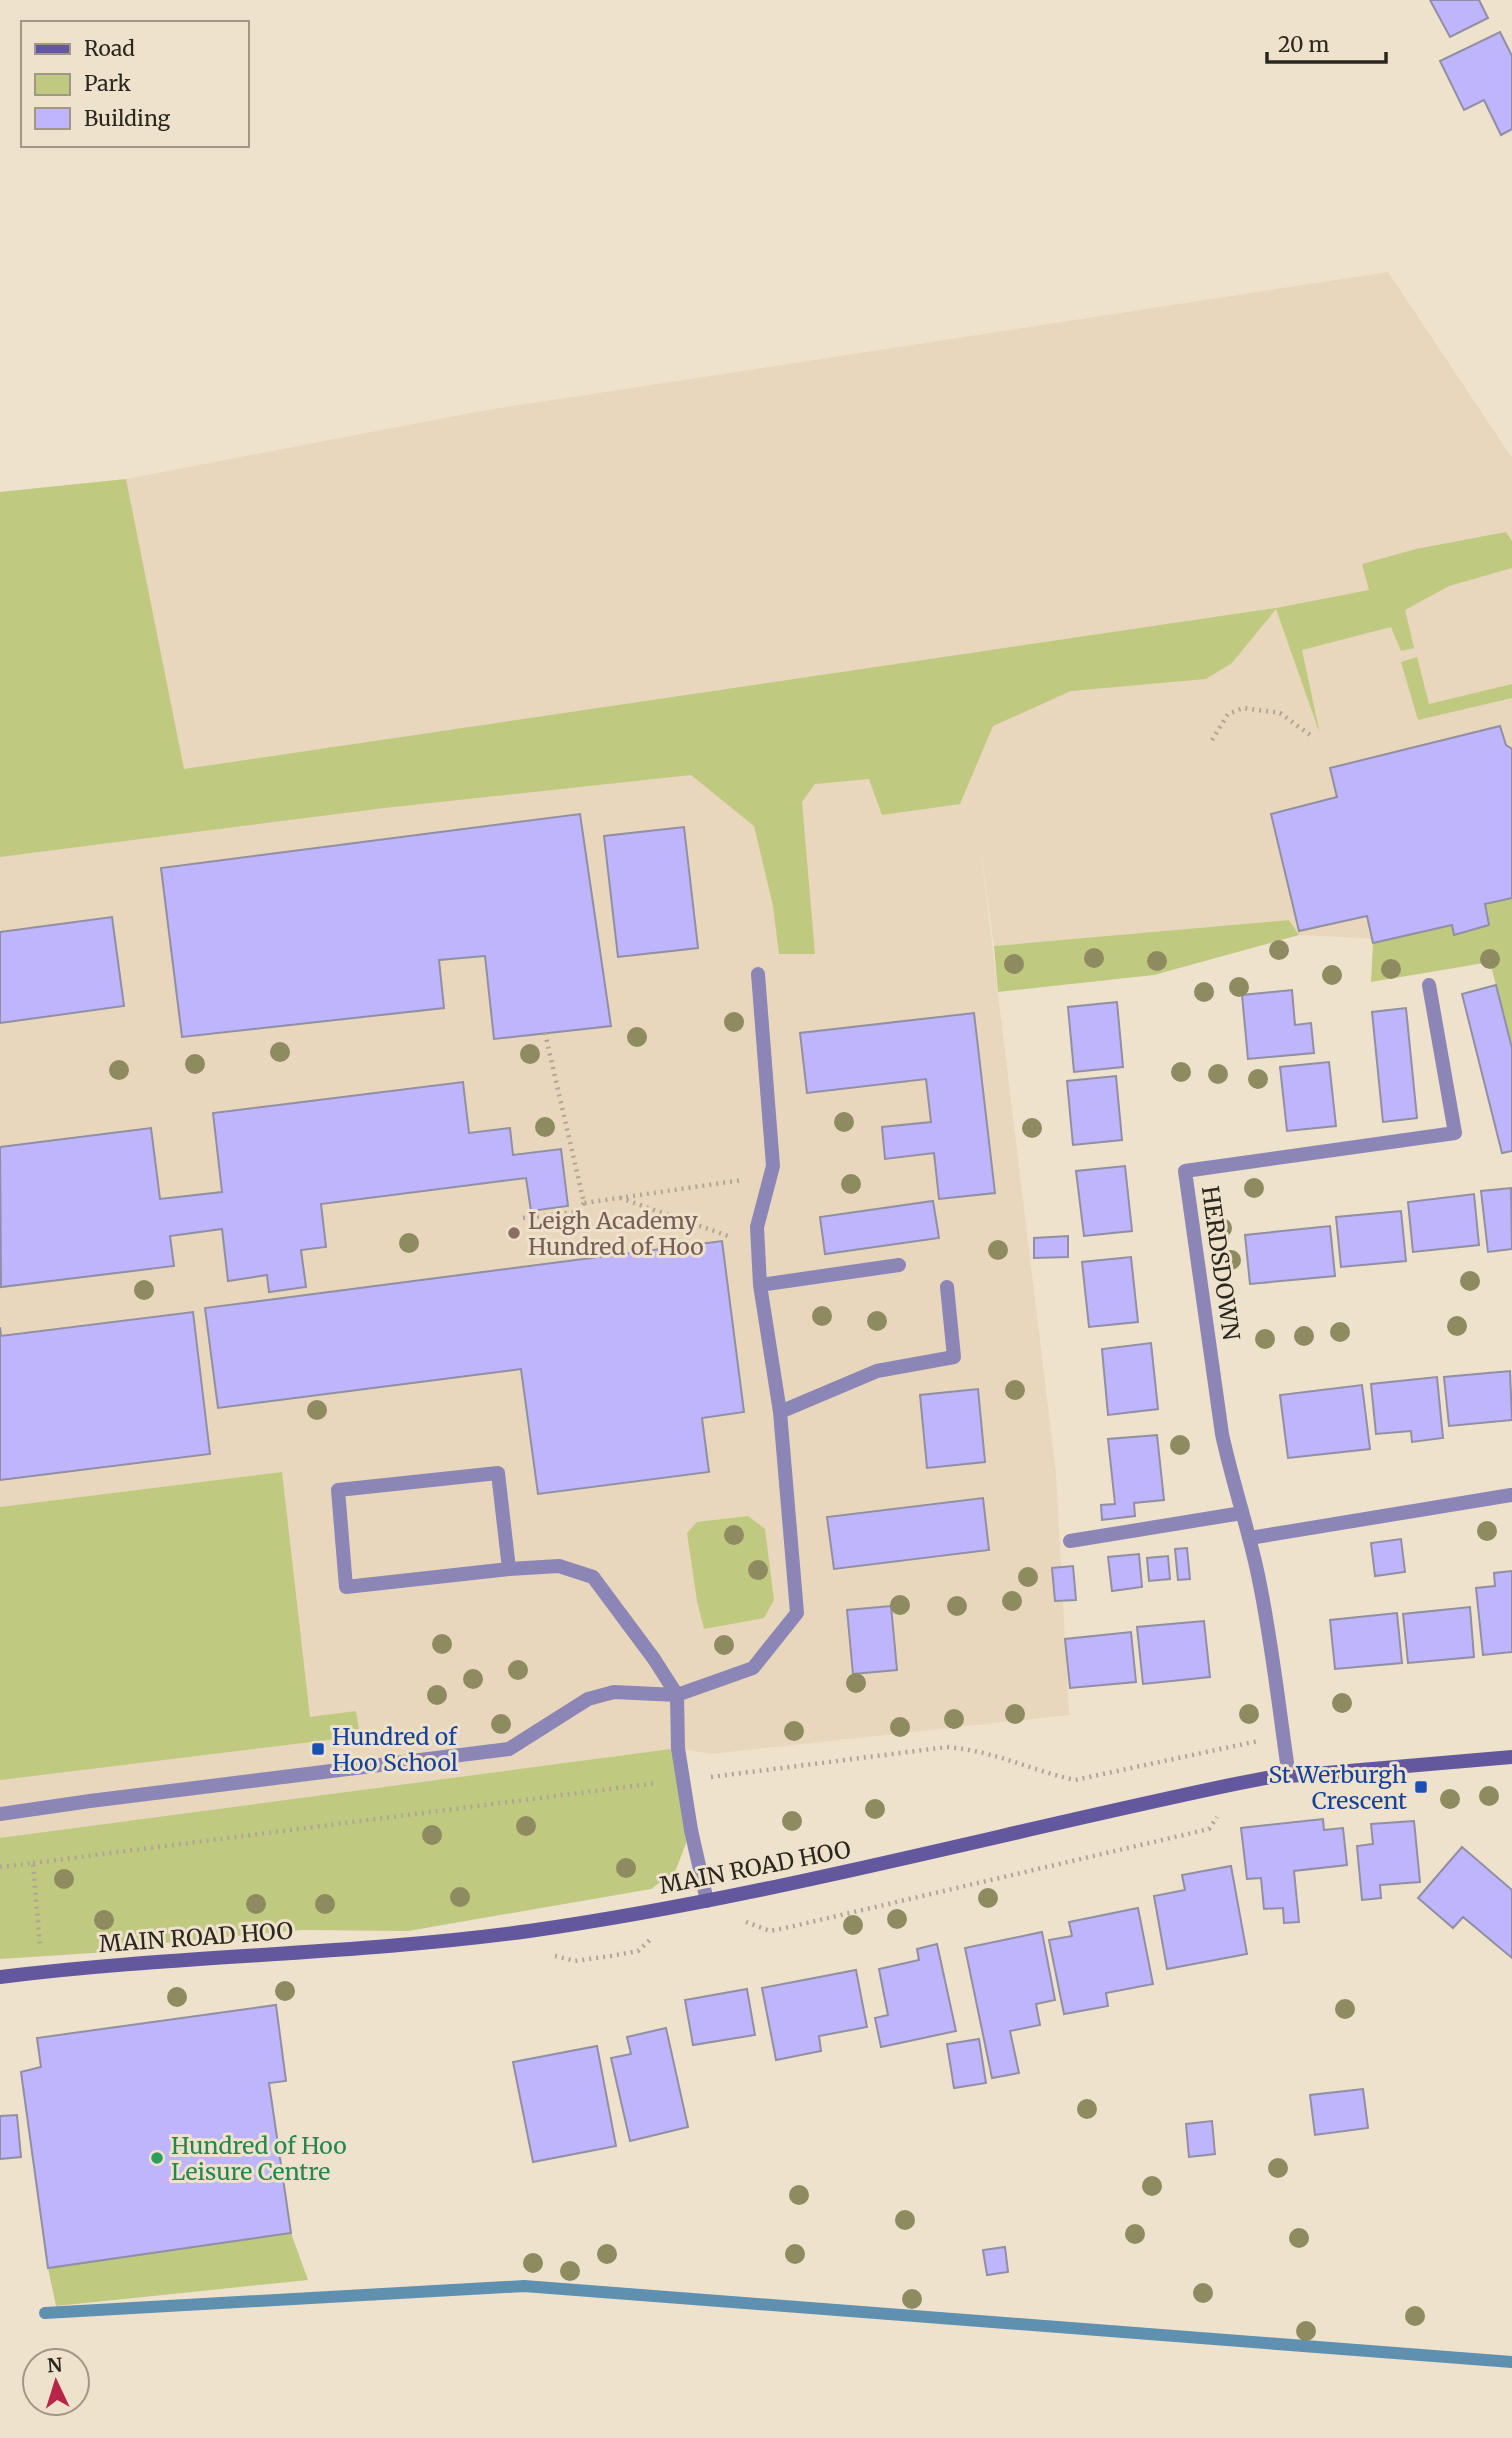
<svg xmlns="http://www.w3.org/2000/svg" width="1512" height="2438" viewBox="0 0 1512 2438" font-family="Merriweather,serif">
  <rect width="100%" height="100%" fill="#eee2cd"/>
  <path fill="#e8d7bc" d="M1388,272L1512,458V1048L1486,944L1299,935L1289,920L994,946L979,836L1056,1473L1069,1715L711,1754L678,1748L0,1839V492L126,479L481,411Z"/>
  <path fill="#c0c980" d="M126,479L184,769L1276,608L1369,590L1362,564L1416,549L1506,532L1512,541V568L1449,586L1405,610L1414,648L1401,651L1391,627L1302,650L1320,734L1276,609L1232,663L1206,679L1071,691L993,726L960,804L882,815L869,779L815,784L802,802L815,954H779L773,906L754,826L691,775L384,808L0,857V492Z
    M1417,657L1429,704L1512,684V698L1418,720L1401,662Z
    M1512,898V1048L1490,962L1371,982L1373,943L1452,925H1489L1485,904Z
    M1289,920L1299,935L1154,975L998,992L994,946Z
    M282,1472L310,1717L356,1711L360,1736L0,1780V1507Z
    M748,1516L765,1529L774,1600L764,1618L704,1629L697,1601L687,1533L697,1522Z
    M678,1748L691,1830L675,1872L651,1889L408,1931L302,1930L173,1942L109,1952L0,1959V1838Z
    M291,2233L308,2280L56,2306L48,2268Z"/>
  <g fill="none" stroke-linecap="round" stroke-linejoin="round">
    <path stroke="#6090b0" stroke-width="12" d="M45,2313L524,2286L1512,2362"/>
  </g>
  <path fill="#beb5fc" stroke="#918fa3" stroke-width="2" d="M1430,0H1479L1488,18L1450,37Z
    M1500,32L1512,56V129L1501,135L1484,100L1464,110L1440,61Z
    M1500,726L1506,745L1512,749V898L1485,904L1489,925L1454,935L1452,925L1373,943L1367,916L1299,931L1271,814L1337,797L1330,768Z
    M580,814L611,1026L494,1039L485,956L439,960L444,1008L182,1037L161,868Z
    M684,827L698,948L618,957L604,836Z
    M112,917L124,1006L0,1023V932Z
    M1496,985L1512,1048V1151L1502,1153L1462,994Z
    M1292,990L1295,1025L1311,1023L1314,1053L1248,1059L1242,995Z
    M1117,1002L1123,1067L1074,1072L1068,1007Z
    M1406,1008L1417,1118L1383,1122L1372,1012Z
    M974,1013L995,1193L939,1199L934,1153L885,1159L882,1127L931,1122L926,1079L807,1093L800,1033Z
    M1329,1062L1336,1126L1287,1131L1280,1067Z
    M1116,1076L1122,1140L1073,1145L1067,1081Z
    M463,1082L469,1133L510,1128L513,1155L561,1149L568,1206L531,1211L526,1178L321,1204L326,1247L301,1250L306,1287L269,1292L267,1275L228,1281L222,1229L170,1236L174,1266L1,1287L0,1147L151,1128L160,1199L222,1192L213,1113Z
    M1125,1166L1132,1231L1084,1236L1076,1171Z
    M1511,1188L1512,1249L1488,1252L1481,1191Z
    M1474,1194L1479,1245L1413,1252L1408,1202Z
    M933,1201L939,1238L825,1254L820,1217Z
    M1401,1211L1406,1261L1341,1267L1336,1217Z
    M1330,1226L1335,1276L1250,1284L1245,1235Z
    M1068,1236V1257L1034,1258V1238Z
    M722,1241L744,1412L702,1418L709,1472L538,1494L521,1369L218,1408L205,1308Z
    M1131,1257L1138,1322L1089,1327L1082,1262Z
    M193,1312L210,1454L0,1480V1327L1,1336Z
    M1151,1343L1158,1409L1108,1415L1102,1349Z
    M1510,1371L1512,1420L1449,1426L1444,1377Z
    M1437,1377L1443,1438L1412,1442L1411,1431L1376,1434L1371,1384Z
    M1362,1385L1370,1449L1288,1458L1280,1395Z
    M978,1389L985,1462L927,1468L920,1395Z
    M1157,1435L1164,1500L1134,1503L1135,1516L1102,1520L1101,1505L1115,1504L1108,1439Z
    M983,1498L989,1550L834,1569L827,1517Z
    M1401,1539L1405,1572L1375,1576L1371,1543Z
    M1187,1548L1190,1579L1178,1580L1175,1549Z
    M1139,1554L1142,1587L1112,1591L1108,1557Z
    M1168,1556L1170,1579L1149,1581L1147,1558Z
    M1073,1566L1076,1600L1055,1601L1052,1568Z
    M1512,1571V1652L1483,1655L1476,1588L1495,1586L1494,1573Z
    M891,1606L897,1670L853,1674L847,1610Z
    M1470,1607L1474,1657L1408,1663L1403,1614Z
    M1397,1613L1402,1663L1335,1669L1330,1620Z
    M1204,1621L1210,1677L1143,1684L1137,1627Z
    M1131,1632L1136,1682L1070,1688L1065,1639Z
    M1323,1819L1324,1830L1343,1828L1347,1865L1294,1871L1299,1922L1284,1923L1283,1908L1264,1909L1261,1878L1247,1879L1241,1828Z
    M1414,1821L1420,1882L1380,1885L1381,1898L1362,1900L1357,1846L1373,1844L1371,1824Z
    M1462,1847L1512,1890V1958L1463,1917L1453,1928L1418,1898Z
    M1231,1866L1247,1954L1167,1969L1154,1896L1185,1890L1182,1875Z
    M1138,1908L1153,1984L1106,1993L1108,2006L1064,2014L1049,1940L1072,1936L1069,1922Z
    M1042,1932L1055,2000L1036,2004L1040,2025L1010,2031L1019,2073L992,2078L965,1948Z
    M937,1944L956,2031L881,2047L875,2018L888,2015L879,1969L919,1960L917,1949Z
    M856,1970L867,2027L819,2036L821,2051L776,2060L762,1988Z
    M747,1989L755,2035L693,2045L685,2000Z
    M276,2005L286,2081L269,2083L291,2233L48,2268L21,2072L41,2067L37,2038Z
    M666,2028L688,2127L630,2141L611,2058L631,2054L627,2037Z
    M979,2039L986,2083L954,2088L947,2044Z
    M597,2046L616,2146L533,2162L513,2062Z
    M1363,2089L1368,2128L1315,2135L1310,2095Z
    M17,2115L21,2157L0,2159V2116Z
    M1212,2121L1215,2154L1189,2157L1186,2124Z
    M1005,2247L1008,2272L987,2275L983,2250Z"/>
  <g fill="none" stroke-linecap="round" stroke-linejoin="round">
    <path stroke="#afa695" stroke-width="4.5" stroke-dasharray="2 5" stroke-linecap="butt" d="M1212,740L1228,714L1243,708L1280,713L1313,737
      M545,1033L584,1203L743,1180
      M620,1198L731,1237
      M523,1218L576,1212L584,1203
      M711,1777L947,1747C995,1751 1030,1770 1075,1780L1258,1741
      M33,1863L657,1783
      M0,1867L33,1863L40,1946
      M746,1922L770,1931L794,1926L1209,1829L1217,1817
      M555,1956L575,1961L611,1956L638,1951L651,1939"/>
    <path stroke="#8b86b6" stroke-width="14" d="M760,1285L899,1265
      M780,1412L877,1371L954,1357L947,1287
      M1250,1538L1511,1495
      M1070,1541L1242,1513
      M509,1569L498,1473L338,1490L346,1587L509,1569L559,1566L593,1577L654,1659L677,1695L678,1748L691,1830L707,1901
      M0,1814L90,1801L509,1749L588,1699L614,1692L677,1695L753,1668L797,1613L780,1412L760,1285L757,1227L773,1166L758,974"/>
    <path stroke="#8b86b6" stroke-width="14" d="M1289,1777C1279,1709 1272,1641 1258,1575C1248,1527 1232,1481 1222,1434L1185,1171L1455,1133L1429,985"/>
    <path stroke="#63589e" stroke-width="14" d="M0,1977C176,1955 353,1955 529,1931C769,1897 1003,1832 1240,1783L1266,1778L1512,1757"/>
  </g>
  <g fill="#8e8b60">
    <circle cx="1279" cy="950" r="10"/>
    <circle cx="1094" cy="958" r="10"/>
    <circle cx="1490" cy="959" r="10"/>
    <circle cx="1157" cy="961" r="10"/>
    <circle cx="1014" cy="964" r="10"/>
    <circle cx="1391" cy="969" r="10"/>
    <circle cx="1332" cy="975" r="10"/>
    <circle cx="1239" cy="987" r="10"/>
    <circle cx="1204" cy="992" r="10"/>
    <circle cx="734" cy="1022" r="10"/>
    <circle cx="637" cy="1037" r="10"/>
    <circle cx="280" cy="1052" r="10"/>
    <circle cx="530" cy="1054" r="10"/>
    <circle cx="195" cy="1064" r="10"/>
    <circle cx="119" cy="1070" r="10"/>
    <circle cx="1181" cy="1072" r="10"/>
    <circle cx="1218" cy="1074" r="10"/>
    <circle cx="1258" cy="1079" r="10"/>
    <circle cx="844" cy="1122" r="10"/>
    <circle cx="545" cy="1127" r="10"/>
    <circle cx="1032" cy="1128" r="10"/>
    <circle cx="851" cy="1184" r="10"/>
    <circle cx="1254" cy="1188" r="10"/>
    <circle cx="1222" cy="1228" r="10"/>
    <circle cx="409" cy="1243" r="10"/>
    <circle cx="998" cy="1250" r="10"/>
    <circle cx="1231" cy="1260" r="10"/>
    <circle cx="1470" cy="1281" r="10"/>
    <circle cx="144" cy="1290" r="10"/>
    <circle cx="822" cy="1316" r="10"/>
    <circle cx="877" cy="1321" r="10"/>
    <circle cx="1457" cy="1326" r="10"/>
    <circle cx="1340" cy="1332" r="10"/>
    <circle cx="1304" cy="1336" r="10"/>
    <circle cx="1265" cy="1339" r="10"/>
    <circle cx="1015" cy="1390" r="10"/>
    <circle cx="317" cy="1410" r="10"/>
    <circle cx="1180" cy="1445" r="10"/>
    <circle cx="1487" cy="1531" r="10"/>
    <circle cx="734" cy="1535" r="10"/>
    <circle cx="758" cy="1570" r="10"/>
    <circle cx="1028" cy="1577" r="10"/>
    <circle cx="1012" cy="1601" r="10"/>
    <circle cx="900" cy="1605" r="10"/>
    <circle cx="957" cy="1606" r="10"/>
    <circle cx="442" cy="1644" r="10"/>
    <circle cx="724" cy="1645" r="10"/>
    <circle cx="518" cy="1670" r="10"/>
    <circle cx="473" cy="1679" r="10"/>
    <circle cx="856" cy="1683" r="10"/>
    <circle cx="437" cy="1695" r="10"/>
    <circle cx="1342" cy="1703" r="10"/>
    <circle cx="1015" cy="1714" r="10"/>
    <circle cx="1249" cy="1714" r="10"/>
    <circle cx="954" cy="1719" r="10"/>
    <circle cx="501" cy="1724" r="10"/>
    <circle cx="900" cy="1727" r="10"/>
    <circle cx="794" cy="1731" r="10"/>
    <circle cx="1489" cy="1796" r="10"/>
    <circle cx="1450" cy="1799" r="10"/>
    <circle cx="875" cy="1809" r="10"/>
    <circle cx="792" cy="1821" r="10"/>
    <circle cx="526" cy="1826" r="10"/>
    <circle cx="432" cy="1835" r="10"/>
    <circle cx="626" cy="1868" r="10"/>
    <circle cx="64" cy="1879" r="10"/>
    <circle cx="460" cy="1897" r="10"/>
    <circle cx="988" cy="1898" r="10"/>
    <circle cx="256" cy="1904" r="10"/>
    <circle cx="325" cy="1904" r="10"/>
    <circle cx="897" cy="1919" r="10"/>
    <circle cx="104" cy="1920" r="10"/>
    <circle cx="853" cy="1925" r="10"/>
    <circle cx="285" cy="1991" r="10"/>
    <circle cx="177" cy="1997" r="10"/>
    <circle cx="1345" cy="2009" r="10"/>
    <circle cx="1087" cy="2109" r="10"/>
    <circle cx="1278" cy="2168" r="10"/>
    <circle cx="1152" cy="2186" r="10"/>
    <circle cx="799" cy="2195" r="10"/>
    <circle cx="905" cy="2220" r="10"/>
    <circle cx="1135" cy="2234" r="10"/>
    <circle cx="1299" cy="2238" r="10"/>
    <circle cx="607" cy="2254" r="10"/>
    <circle cx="795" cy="2254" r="10"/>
    <circle cx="533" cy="2263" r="10"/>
    <circle cx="570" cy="2271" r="10"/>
    <circle cx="1203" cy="2293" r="10"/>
    <circle cx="912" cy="2299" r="10"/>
    <circle cx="1415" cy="2316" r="10"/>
    <circle cx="1306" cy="2331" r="10"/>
  </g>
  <circle fill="#8d6e63" stroke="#eee2cd" stroke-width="2.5" cx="514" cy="1233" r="7"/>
  <g fill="#1a4fb4" stroke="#eee2cd" stroke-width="2.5">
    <rect x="311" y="1742" width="14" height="14" rx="3.5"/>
    <rect x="1414" y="1780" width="14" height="14" rx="3.5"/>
  </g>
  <circle fill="#2e9e5b" stroke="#eee2cd" stroke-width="2.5" cx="157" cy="2158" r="7"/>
  <g text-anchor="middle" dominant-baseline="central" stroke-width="6" stroke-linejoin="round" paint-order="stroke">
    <g font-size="23" fill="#785e54" stroke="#eee2cd" text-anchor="start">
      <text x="528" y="1220">Leigh Academy<tspan x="528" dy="26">Hundred of Hoo</tspan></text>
    </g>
    <g font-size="23" fill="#2b271f" stroke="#eee2cd">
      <text transform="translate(1221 1263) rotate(82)">HERDSDOWN</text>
      <text transform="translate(755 1867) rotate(-11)">MAIN ROAD HOO</text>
      <text transform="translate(196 1937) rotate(-4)">MAIN ROAD HOO</text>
    </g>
    <g font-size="23" fill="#164399" stroke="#eee2cd" text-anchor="start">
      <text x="332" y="1736">Hundred of<tspan x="332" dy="26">Hoo School</tspan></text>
      <text x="1407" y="1774" text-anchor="end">St Werburgh<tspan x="1407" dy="26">Crescent</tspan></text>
    </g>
    <g font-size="23" fill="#27864d" stroke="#eee2cd" text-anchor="start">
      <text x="171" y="2145">Hundred of Hoo<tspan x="171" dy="26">Leisure Centre</tspan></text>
    </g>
  </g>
  <rect x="21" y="21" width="228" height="126" fill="#eee2cd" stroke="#a09787" stroke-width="2"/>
  <rect x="35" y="44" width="35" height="10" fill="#63589e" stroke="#a09787" stroke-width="2"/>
  <text x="84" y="56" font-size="21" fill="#2b271f">Road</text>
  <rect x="35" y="74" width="35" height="21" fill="#c0c980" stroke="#a09787" stroke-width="2"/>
  <text x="84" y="91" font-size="21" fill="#2b271f">Park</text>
  <rect x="35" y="108" width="35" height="21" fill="#beb5fc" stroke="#a09787" stroke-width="2"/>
  <text x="84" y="126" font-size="21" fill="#2b271f">Building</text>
  <g transform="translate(56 2382) rotate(356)"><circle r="33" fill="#eee2cd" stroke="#a09787" stroke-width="2"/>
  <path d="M0-5L12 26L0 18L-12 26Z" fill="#b72646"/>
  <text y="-10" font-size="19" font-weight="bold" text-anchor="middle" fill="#2b271f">N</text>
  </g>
  <path d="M1267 52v10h119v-10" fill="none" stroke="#2b271f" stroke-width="3.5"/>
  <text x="1278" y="52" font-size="21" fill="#2b271f" stroke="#eee2cd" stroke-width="5" paint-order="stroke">20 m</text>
</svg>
